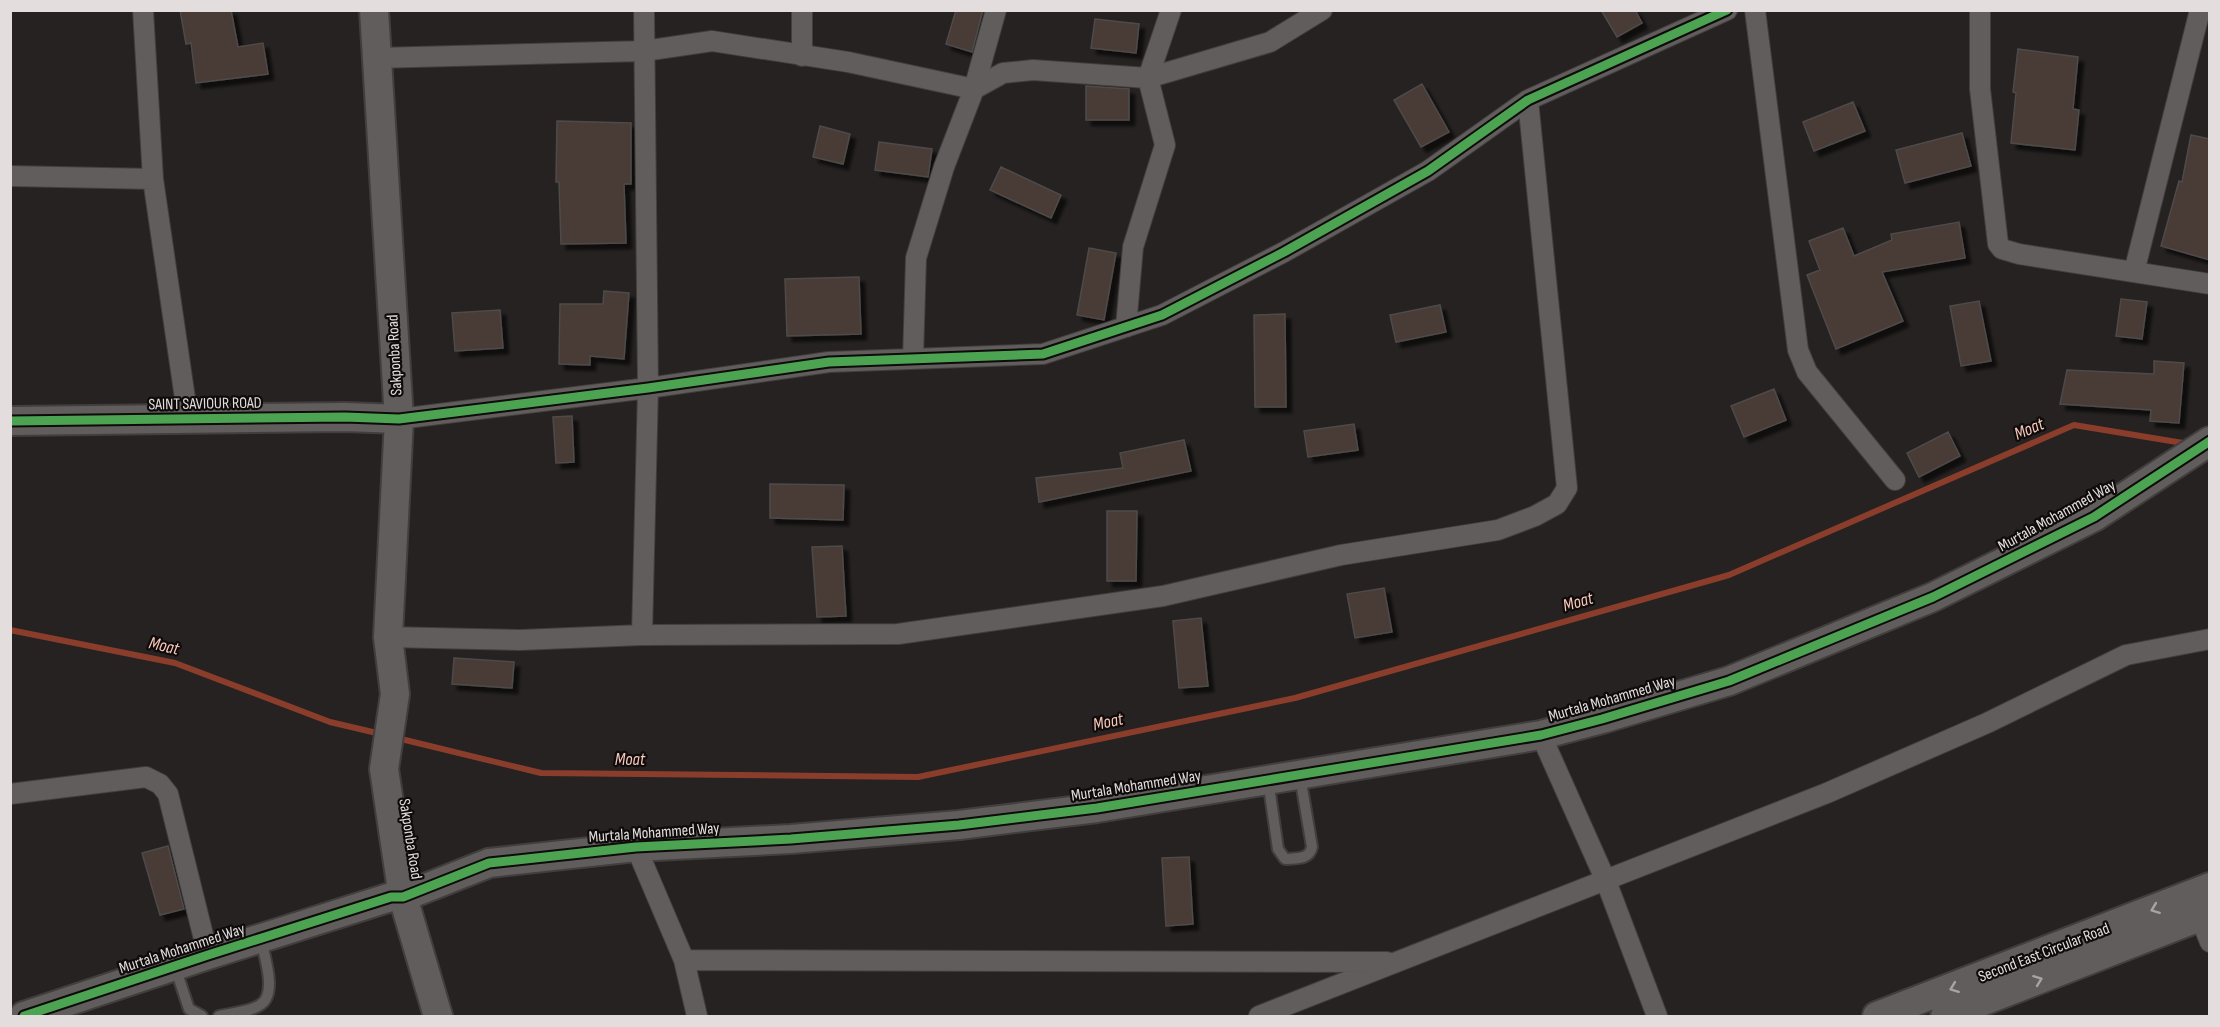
<svg xmlns="http://www.w3.org/2000/svg" width="2220" height="1027" viewBox="0 0 2220 1027" font-family="'Sofia Sans Condensed',sans-serif">
  <defs>
    <filter id="shadow"><feDropShadow dx="5.5" dy="5.5" stdDeviation="1.5" flood-color="#0009"/></filter>
  </defs>
  <rect width="100%" height="100%" fill="#252221"/>
  <g fill="none" stroke-linecap="round" stroke-linejoin="round">
    <path stroke="#8b3d2c" stroke-width="6" d="M10,630L175,663L330,722L381,734
      M397,738L541,773L918,777L1295,698L1729,575L2074,425L2183,443"/>
  </g>
  <path fill="#4a3a36" stroke="#4e4b4a" stroke-width="1.5" filter="url(#shadow)" d="M180,10H231L238,47L263,43L268,74L196,83L191,43L186,44Z
    M956,10H983L972,52L946,44Z
    M1601,10H1635L1642,23L1617,37Z
    M1095,19L1139,24L1136,53L1091,48Z
    M2018,49L2078,57L2073,109L2079,110L2075,150L2011,143L2016,93L2013,92Z
    M1422,84L1449,132L1421,147L1394,100Z
    M1086,86L1129,89V120H1086Z
    M1853,102L1865,131L1814,151L1803,122Z
    M557,121L631,123V184H624L626,243L561,244L559,182H556Z
    M820,126L850,134L843,164L813,157Z
    M1962,133L1971,166L1905,183L1896,150Z
    M2191,135L2210,139V260L2161,246L2179,181L2182,182Z
    M879,142L932,149L928,177L875,170Z
    M1001,167L1061,195L1051,218L990,190Z
    M1959,222L1965,258L1882,272L1903,321L1836,349L1807,275L1820,270L1809,241L1843,228L1854,256L1892,240L1891,234Z
    M1089,248L1116,253L1104,320L1077,315Z
    M859,277L861,334L787,336L785,279Z
    M604,291L629,293L624,359L590,356V365L559,364L560,304H603Z
    M2121,299L2147,302L2142,339L2116,336Z
    M1979,301L1991,361L1961,366L1950,306Z
    M1440,305L1446,332L1396,342L1390,315Z
    M500,310L503,348L455,351L452,313Z
    M1285,314L1286,407H1255L1254,315Z
    M2154,361L2184,363L2179,423L2150,421L2151,410L2060,404L2067,370L2154,374Z
    M1774,389L1786,420L1744,437L1731,406Z
    M572,416L574,462L556,463L553,417Z
    M1354,424L1358,450L1308,457L1304,431Z
    M1948,432L1960,456L1919,477L1907,453Z
    M1184,440L1191,471L1039,502L1036,478L1123,468L1120,453Z
    M770,484L844,485L843,520L770,518Z
    M1107,511H1137L1136,581H1107Z
    M842,546L846,616L817,617L812,547Z
    M1384,588L1392,632L1355,638L1347,594Z
    M1201,618L1208,686L1179,688L1173,621Z
    M454,658L514,662L512,688L452,684Z
    M168,846L184,909L160,915L142,853Z
    M1189,857L1193,924L1166,926L1162,858Z"/>
  <g fill="none" stroke-linecap="round" stroke-linejoin="round">
    <defs>
      <path id="lane" d="M1268,780L1278,849L1285,859C1297,858 1309,860 1312,847L1300,776
        M175,967L189,1009L202,1016
        M219,1016C232,1013 250,1012 260,1005C278,994 264,956 261,939"/>
      <path id="street" d="M143,10L153,179L188,419
        M802,10V56
        M1755,10L1798,350L1807,372L1895,480
        M1980,10V89L1998,244L2002,249L2019,254L2210,284
        M377,58L644,51L712,41L848,62L974,89L1003,73L1033,70L1148,78L1270,42L1322,10
        M10,176L153,179
        M2134,272L2200,10
        M1126,327L1133,247L1165,145L1148,78L1171,10
        M913,359L916,258L944,167L974,89L996,10
        M399,419L648,388L829,362L1043,354L1162,315L1284,252L1428,171L1528,100L1727,10
        M642,635L648,388L644,10
        M388,637L520,640L642,635L898,634L1163,596L1341,555L1498,530L1535,516L1557,504L1567,488L1528,100
        M1541,735L1606,881L1657,1016
        M10,794L146,777L160,784L168,794L208,955
        M636,847L684,960L697,1016
        M2200,917L2210,942
        M684,960L1387,962
        M1259,1016L1827,793L1987,723L2126,655L2210,639"/>
      <path id="secondary" d="M374,10L399,419L388,637L395,694L384,769L403,897L438,1016
        M10,421L345,417L399,419
        M24,1016L208,955L391,897H403L489,863L636,847L791,839L959,825L1097,808L1541,735L1602,719L1729,681L1933,597L2094,517L2210,441
        M1877,1016L2210,887
        M1945,1016L2210,913"/>
    </defs>
    <use href="#lane" stroke="#413e3d" stroke-width="14"/>
    <use href="#street" stroke="#413e3d" stroke-width="22"/>
    <use href="#secondary" stroke="#413e3d" stroke-width="32"/>
    <use href="#lane" stroke="#605d5c" stroke-width="10"/>
    <use href="#street" stroke="#605d5c" stroke-width="20"/>
    <use href="#secondary" stroke="#605d5c" stroke-width="28"/>
    <defs>
      <path id="cycleway" d="M10,421L345,417L399,419L648,388L829,362L1043,354L1162,315L1284,252L1428,171L1528,100L1727,10
        M24,1016L208,955L391,897H403L489,863L636,847L791,839L959,825L1097,808L1541,735L1602,719L1729,681L1933,597L2094,517L2210,441"/>
    </defs>
    <use href="#cycleway" stroke="#0e0b0a" stroke-width="13"/>
    <use href="#cycleway" stroke="#4ca352" stroke-width="9"/>
  </g>
  <defs><path id="oneway-chevron" d="M-2-3.5L2.5 0L-2 3.5" fill="none" stroke-width="1.6" stroke-linecap="round" stroke-linejoin="round" transform="scale(1.5)"/></defs>
  <g stroke="#a8a4a3">
    <use href="#oneway-chevron" transform="translate(2155 909) rotate(159)"/>
    <use href="#oneway-chevron" transform="translate(2038 980) rotate(-21)"/>
    <use href="#oneway-chevron" transform="translate(1954 988) rotate(159)"/>
  </g>
  <g text-anchor="middle" dominant-baseline="central" stroke-width="4.5" stroke-linejoin="round" paint-order="stroke">
    <g font-size="16" fill="#e3dedd" stroke="#0e0b0a">
      <text transform="translate(395 355) rotate(-93)">Sakponba Road</text>
      <text transform="translate(205 404) rotate(-1)">SAINT SAVIOUR ROAD</text>
      <text transform="translate(2057 516) rotate(-29)">Murtala Mohammed Way</text>
      <text transform="translate(1612 699) rotate(-16)">Murtala Mohammed Way</text>
      <text transform="translate(1136 786) rotate(-9)">Murtala Mohammed Way</text>
      <text transform="translate(654 833) rotate(-4)">Murtala Mohammed Way</text>
      <text transform="translate(410 839) rotate(81)">Sakponba Road</text>
      <text transform="translate(182 949) rotate(-18)">Murtala Mohammed Way</text>
      <text transform="translate(2044 953) rotate(-21)">Second East Circular Road</text>
    </g>
    <g font-size="18" font-style="italic" fill="#fac8bc" stroke="#0e0b0a">
      <text transform="translate(2029 429) rotate(-23)">Moat</text>
      <text transform="translate(1578 602) rotate(-16)">Moat</text>
      <text transform="translate(164 646) rotate(13)">Moat</text>
      <text transform="translate(1108 722) rotate(-12)">Moat</text>
      <text x="630" y="759">Moat</text>
    </g>
  </g>
  <rect width="2220" height="1027" fill="none" stroke="#e3dedd" stroke-width="24"/>
</svg>
